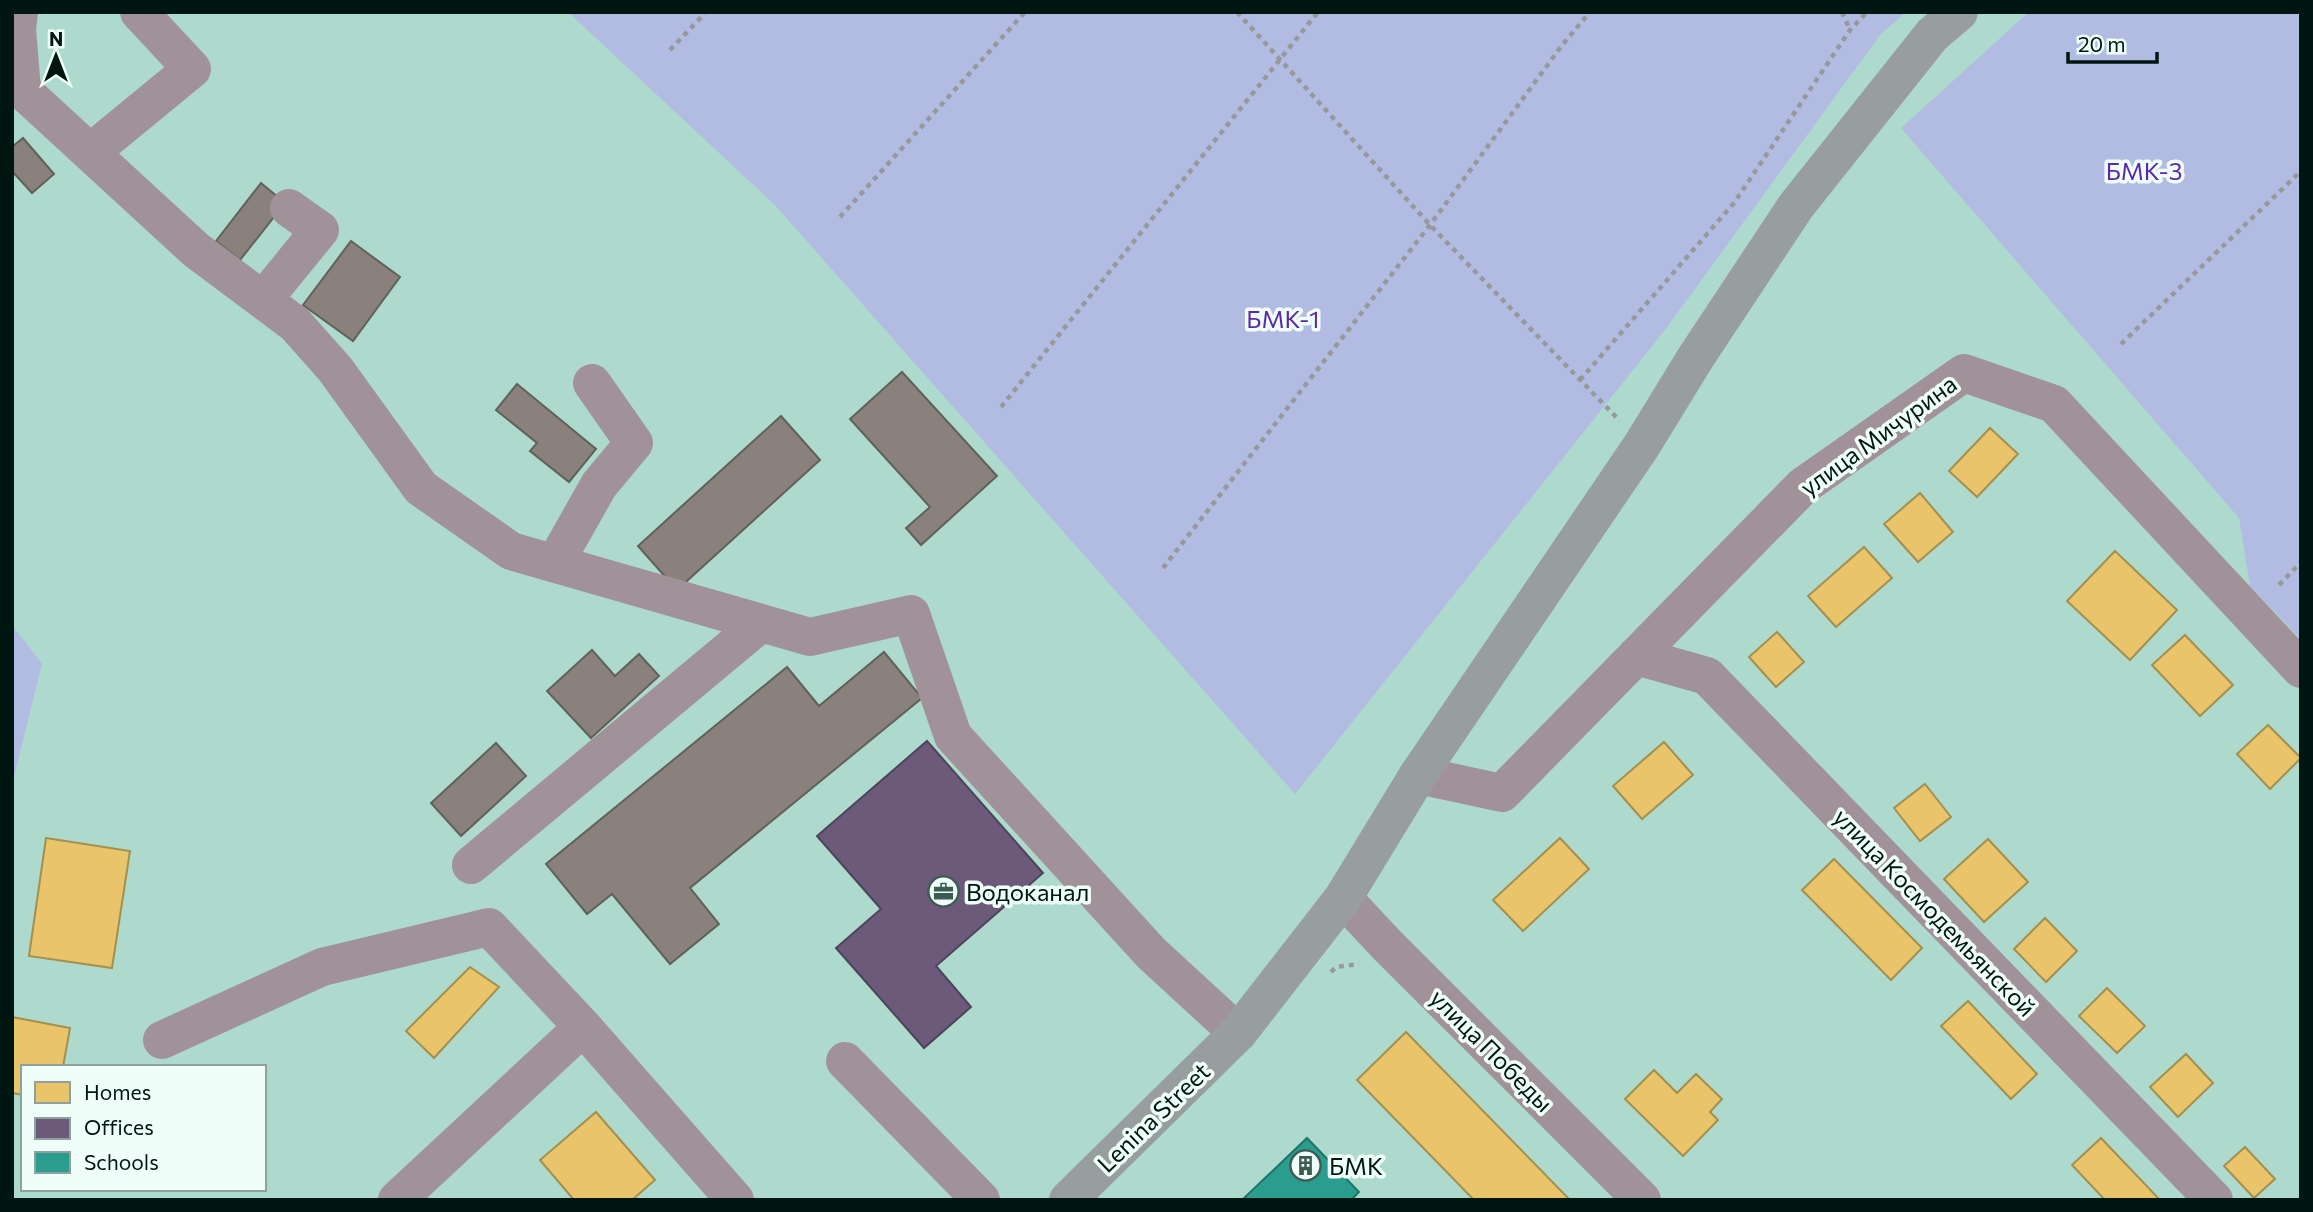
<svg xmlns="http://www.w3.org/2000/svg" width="2313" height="1212" viewBox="0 0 2313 1212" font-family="Commissioner,sans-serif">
  <rect width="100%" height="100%" fill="#aedace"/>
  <path fill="#b2bbe2" d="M568,12H1906L1880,35L1665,330L1295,794L774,204Z
    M2029,12H2301V639L2250,586L2239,518L1901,128Z
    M12,625L42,664L12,785Z"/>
  <path fill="#e9c46a" stroke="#a3904f" stroke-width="2" d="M1990,428L2018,454L1977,497L1949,471Z
    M1920,493L1953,532L1918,562L1884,524Z
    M1864,547L1892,578L1836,627L1808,596Z
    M2115,551L2177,610L2130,660L2067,601Z
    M1777,632L1804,662L1776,687L1749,657Z
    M2185,635L2233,685L2200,716L2152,665Z
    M2268,725L2301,758L2270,789L2237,754Z
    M1664,742L1693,775L1642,819L1613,786Z
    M1925,784L1951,817L1920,841L1894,808Z
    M46,838L130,851L112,968L29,956Z
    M1560,838L1589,869L1523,931L1493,900Z
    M1988,839L2028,882L1984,922L1944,879Z
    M1834,859L1922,948L1891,980L1802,890Z
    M2045,918L2077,951L2046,982L2014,949Z
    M470,967L499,987L434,1058L406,1031Z
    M2107,988L2145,1026L2117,1053L2079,1016Z
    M1968,1001L2037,1074L2011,1099L1941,1026Z
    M12,1017L70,1028L63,1067H23V1095L12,1093Z
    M1406,1032L1570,1200H1474L1357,1080Z
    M2186,1054L2213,1083L2178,1117L2150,1087Z
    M1654,1070L1677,1093L1696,1074L1722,1099L1710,1112L1718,1120L1683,1156L1625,1099Z
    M596,1112L655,1180L632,1200H574L540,1160Z
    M2101,1138L2160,1200H2105L2072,1165Z
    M2245,1147L2275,1179L2254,1198L2224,1166Z"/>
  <path fill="#6d597a" stroke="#4c455a" stroke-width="2" d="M927,741L1043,873L936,966L971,1007L924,1048L836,948L881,909L817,836Z"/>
  <path fill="#2a9d8f" stroke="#1d7469" stroke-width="2" d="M1307,1138L1359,1192L1351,1200H1242Z"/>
  <path fill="#8a817c" stroke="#61615c" stroke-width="2" d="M23,138L54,174L32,193L12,171V147Z
    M261,183L285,203L240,260L216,241Z
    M351,241L400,277L353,341L303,305Z
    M902,372L997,476L921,545L906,528L930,507L850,419Z
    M517,384L596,449L569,482L530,451L537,443L496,410Z
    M781,416L820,460L677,590L638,546Z
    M592,650L615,676L639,654L659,676L591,738L547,691Z
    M884,652L922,698L690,888L719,924L670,964L612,894L587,914L546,864L787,667L819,706Z
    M496,743L526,776L461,836L431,803Z"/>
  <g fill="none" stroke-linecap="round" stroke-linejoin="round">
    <path stroke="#979899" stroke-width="4.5" stroke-dasharray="5 5" stroke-linecap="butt" d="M1237,12L1430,225L1620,421
      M1842,12L1850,30
      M670,50L706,12
      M840,217L1025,12
      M2121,344L2301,171
      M1580,380L1734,203L1850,30L1867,12
      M1001,407L1318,12
      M1163,568L1430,225L1563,44L1590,12
      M2279,585L2301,562
      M1331,972L1336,967L1359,964"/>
    <path stroke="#a09298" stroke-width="38" d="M19,12L17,29L22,90L196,250L295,324L335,369L421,488L511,551L810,637L911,614L953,736L1151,953L1238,1033
      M91,152L192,69L139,12
      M263,300L320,230L289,208
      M555,563L599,485L634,443L592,383
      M1636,656L1707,676L2214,1200
      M1418,775L1502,793L1803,486L1964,373L2054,404L2301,669
      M471,865L761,623
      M1343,898L1387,945L1642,1200
      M162,1040L322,967L489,927L583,1027L735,1200
      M845,1061L981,1200
      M397,1200L583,1027"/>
    <path stroke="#989d9e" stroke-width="38" d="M1068,1200L1238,1033L1343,898L1418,775L1642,445L1696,357L1796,206L1932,35L1959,12"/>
  </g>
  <defs>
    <symbol id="office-ring" viewBox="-11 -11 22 22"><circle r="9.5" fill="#effef9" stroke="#3d5b52" stroke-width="1.5"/><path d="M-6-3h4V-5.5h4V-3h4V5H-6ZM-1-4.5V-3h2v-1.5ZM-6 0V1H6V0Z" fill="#3d5b52"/></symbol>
    <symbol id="building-ring" viewBox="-11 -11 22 22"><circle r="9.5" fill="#effef9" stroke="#3d5b52" stroke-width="1.5"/><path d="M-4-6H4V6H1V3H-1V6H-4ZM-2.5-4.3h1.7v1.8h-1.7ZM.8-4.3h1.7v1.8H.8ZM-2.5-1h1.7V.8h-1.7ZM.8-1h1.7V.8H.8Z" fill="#3d5b52"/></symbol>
  </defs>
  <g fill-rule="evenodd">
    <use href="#office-ring" x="926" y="874" width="35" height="35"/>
    <use href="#building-ring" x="1288" y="1148" width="35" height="35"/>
  </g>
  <g text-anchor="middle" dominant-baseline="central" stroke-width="7" stroke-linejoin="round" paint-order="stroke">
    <g font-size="24" fill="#5c29aa" stroke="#effef9">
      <text x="2144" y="170">БМК-3</text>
      <text x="1283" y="318">БМК-1</text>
    </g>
    <g font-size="24" fill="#001610" stroke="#effef9">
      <text transform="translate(1878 435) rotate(-36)">улица Мичурина</text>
      <text transform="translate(1935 912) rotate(46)">улица Космодемьянской</text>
      <text transform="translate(1492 1050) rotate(45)">улица Победы</text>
      <text transform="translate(1153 1117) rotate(-44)">Lenina Street</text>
    </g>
    <g font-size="24" fill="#001610" stroke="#effef9" text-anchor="start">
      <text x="966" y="891">Водоканал</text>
      <text x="1329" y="1165">БМК</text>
    </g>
  </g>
  <rect width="2313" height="1212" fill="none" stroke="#001610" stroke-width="28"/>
  <rect x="21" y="1065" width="245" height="126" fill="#effef9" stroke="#8fa19c" stroke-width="2"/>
  <rect x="35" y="1082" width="35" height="21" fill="#e9c46a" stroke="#8fa19c" stroke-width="2"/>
  <text x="84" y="1100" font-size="21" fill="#001610">Homes</text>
  <rect x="35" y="1118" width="35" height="21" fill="#6d597a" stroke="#8fa19c" stroke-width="2"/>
  <text x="84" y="1135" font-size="21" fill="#001610">Offices</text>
  <rect x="35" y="1152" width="35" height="21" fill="#2a9d8f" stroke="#8fa19c" stroke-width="2"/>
  <text x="84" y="1170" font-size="21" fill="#001610">Schools</text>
  <g transform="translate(56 56)" stroke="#effef9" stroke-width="5" paint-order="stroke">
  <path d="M0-5L12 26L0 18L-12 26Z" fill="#001610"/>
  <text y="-10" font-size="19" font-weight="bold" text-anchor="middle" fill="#001610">N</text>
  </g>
  <path d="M2068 52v10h89v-10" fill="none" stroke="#001610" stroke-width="3.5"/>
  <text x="2078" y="52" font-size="21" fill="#001610" stroke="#effef9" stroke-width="5" paint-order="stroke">20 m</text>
</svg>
